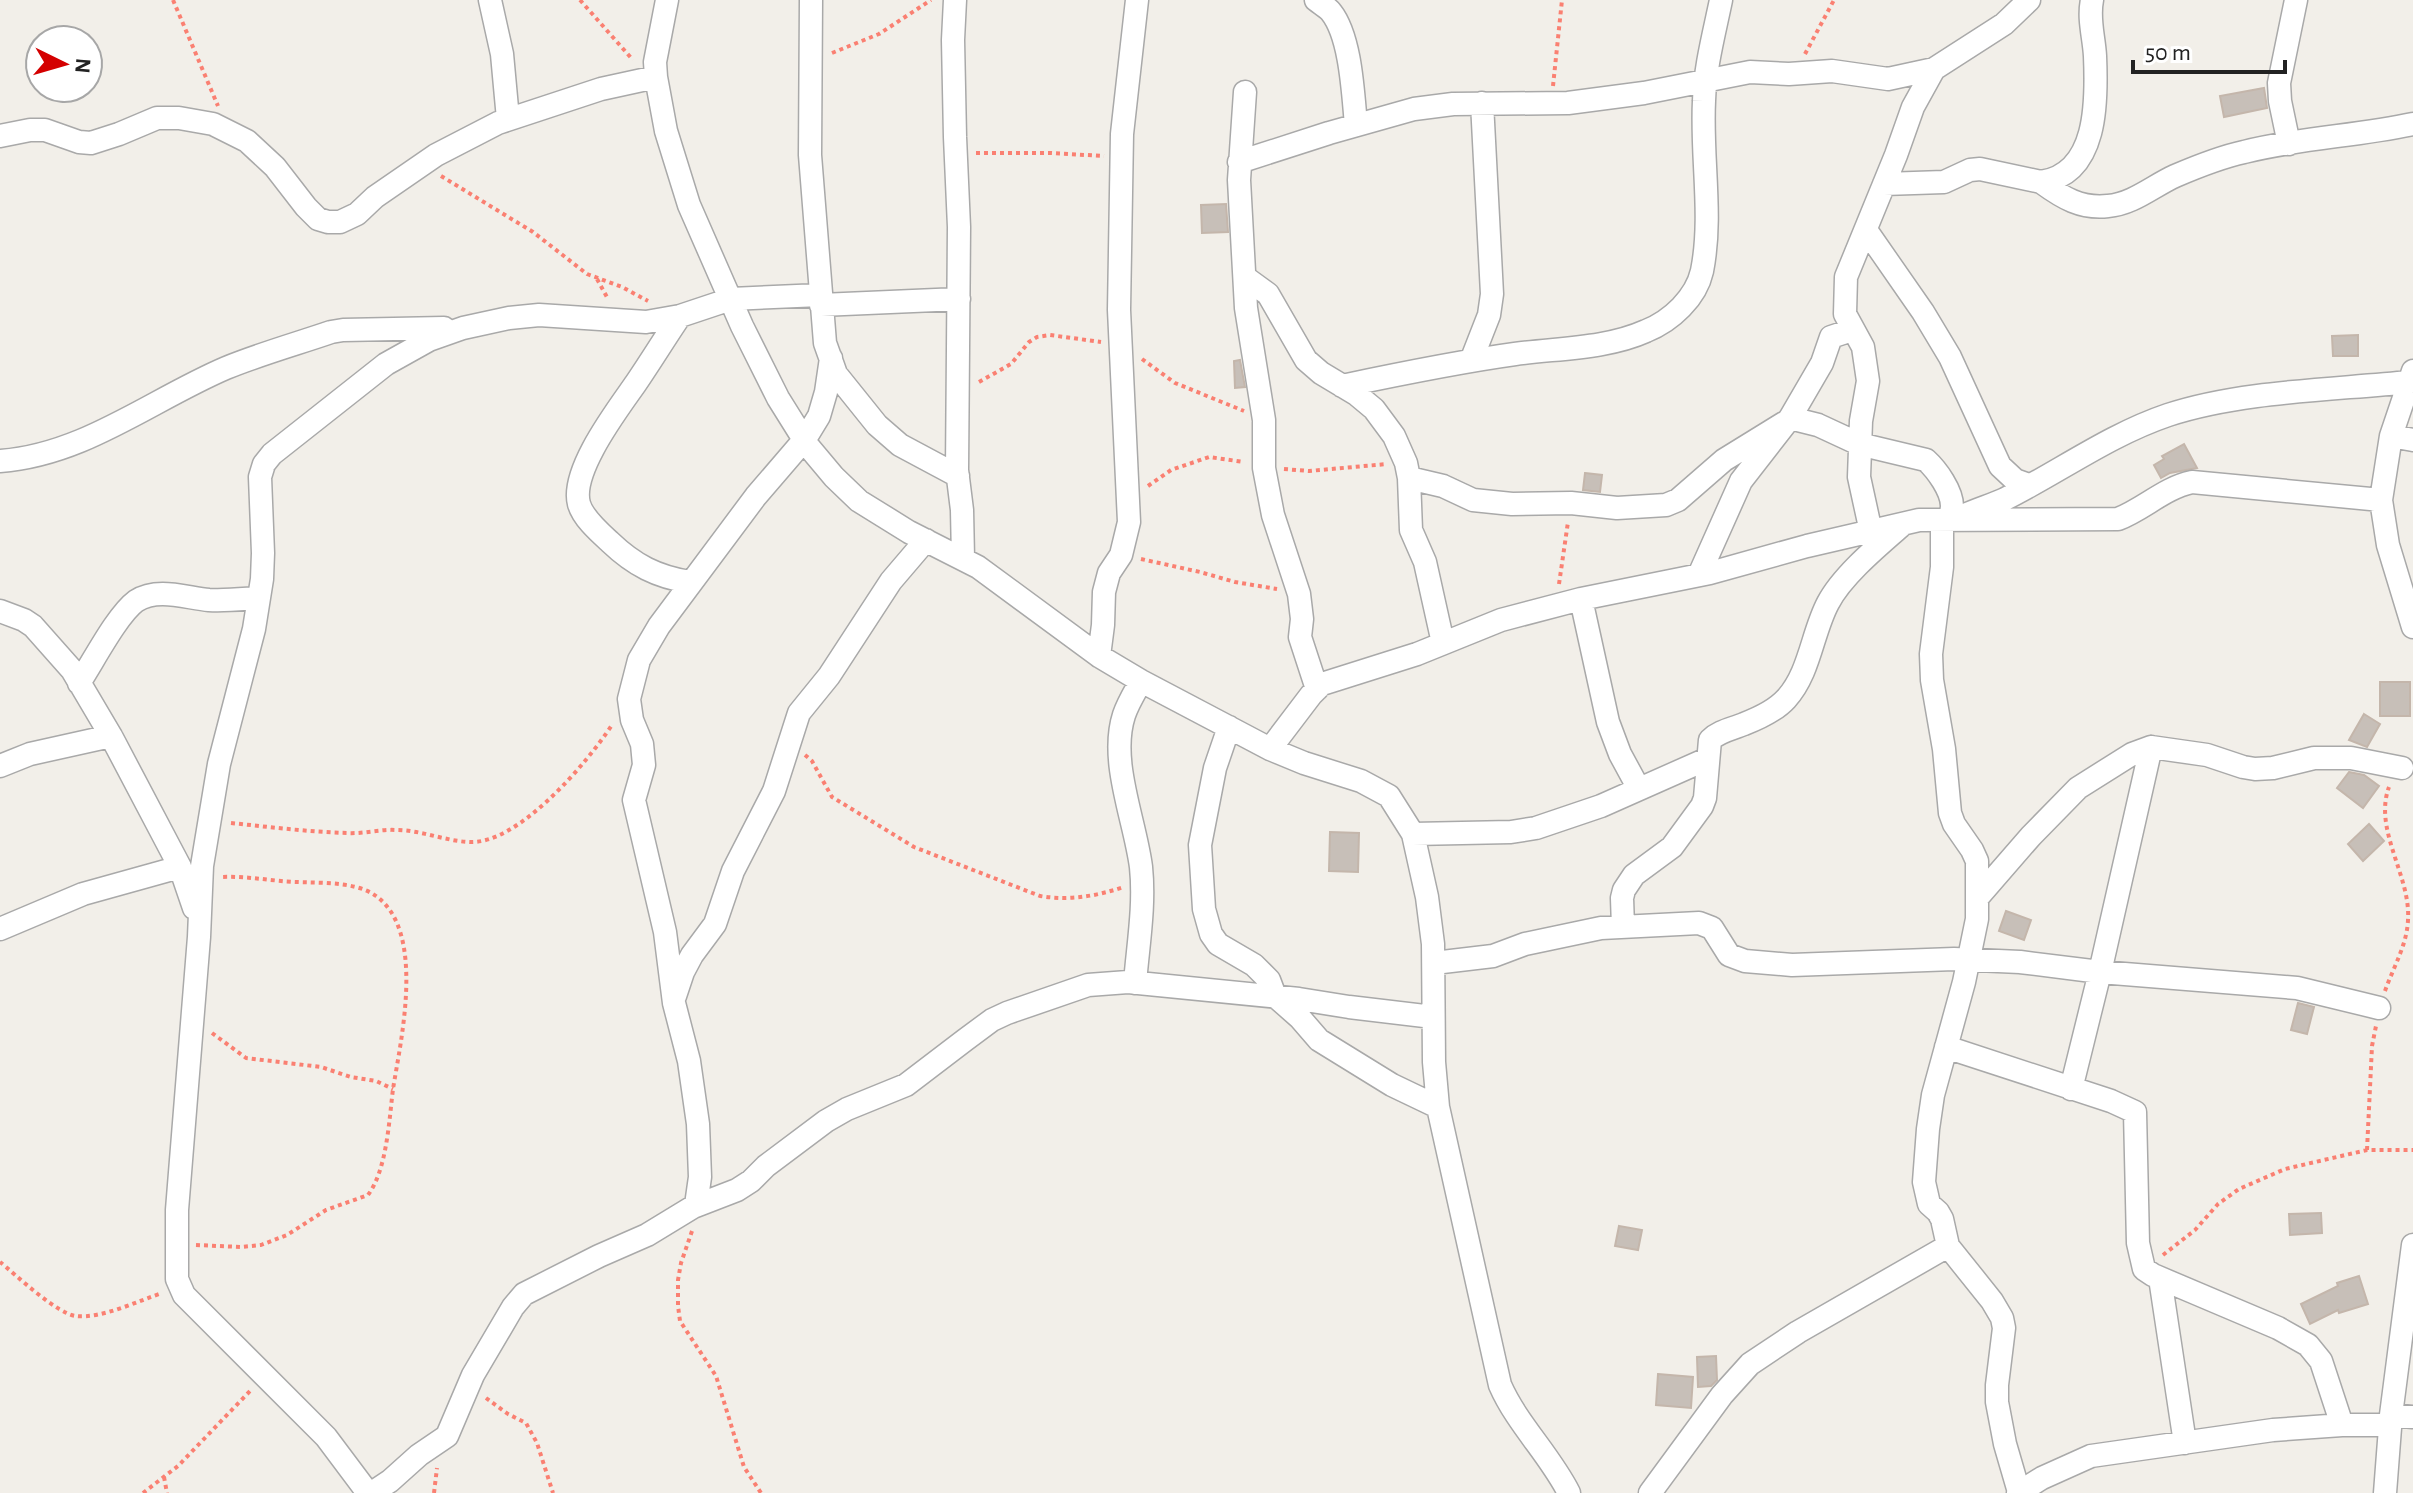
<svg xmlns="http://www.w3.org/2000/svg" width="2413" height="1493" viewBox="0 0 2413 1493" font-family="'Alegreya Sans',sans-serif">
  <rect width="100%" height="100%" fill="#f2efe9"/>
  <path fill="#c7bfb8" stroke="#c4b6ab" stroke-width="2" d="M2264,88L2267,108L2224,117L2220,96Z
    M1226,204L1228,232L1202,233L1201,205Z
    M2358,335V356H2333L2332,336Z
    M1240,360L1245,387L1235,388L1234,361Z
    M2184,444L2197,468L2170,473L2161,478L2154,465L2164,459L2162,456Z
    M1585,473L1602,475L1600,492L1583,490Z
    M2380,682H2410V716H2380Z
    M2364,714L2380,724L2367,747L2349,740Z
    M2349,772L2364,775L2379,786L2363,808L2337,788Z
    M2369,824L2384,841L2363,861L2348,844Z
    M1330,832L1359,833L1358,872L1329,871Z
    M2006,911L2031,920L2024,940L1999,931Z
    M2298,1003L2314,1007L2307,1034L2291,1030Z
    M2321,1213L2322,1233L2290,1235L2289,1214Z
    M1619,1226L1642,1230L1638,1250L1615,1246Z
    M2359,1276L2368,1304L2339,1313L2338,1310L2310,1324L2301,1304L2338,1286L2337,1283Z
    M1716,1356L1717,1380L1711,1386L1698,1387L1697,1357Z
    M1658,1374L1693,1377L1691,1408L1656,1405Z"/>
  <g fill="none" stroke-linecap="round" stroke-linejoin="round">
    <defs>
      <path id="minor" d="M490,0L502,54L508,119
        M667,0L655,62L656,77L666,131L689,205L742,326L778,398L808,446L834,477L859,501L909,532L978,567L1099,656L1141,681L1270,749L1304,763L1361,781L1389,796L1413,834L1427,897L1433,944L1434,1062L1438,1107L1500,1385C1517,1424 1550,1455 1569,1493
        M811,0L810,155L825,343L836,374L877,425L900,445L958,476
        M955,0L953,40L955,137L959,227L957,470L962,510L963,558
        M1316,0C1321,4 1328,8 1331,12C1351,37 1353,94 1356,125
        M1245,92L1239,180L1246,308L1264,420V468L1273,515L1299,594L1302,619L1300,637L1317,689
        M0,136L30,130H45L79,142L91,143L119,134L157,118H179L213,124L247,141L275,167L306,207L318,219L328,222H340L357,214L375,197L436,155L498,123L601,89L656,77
        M2289,144L2280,101L2279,83L2296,0
        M1239,162L1329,133L1414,109L1453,104L1568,103L1644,93L1750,72L1789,74L1832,71L1888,79L1934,69
        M2041,182C2063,198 2081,209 2108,206C2133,204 2153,186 2175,176C2196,167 2221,157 2244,152C2299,138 2357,136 2413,124
        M1884,184L1944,182L1970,170L1980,169L2041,182C2098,174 2097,101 2095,56C2094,37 2088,19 2092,0
        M1866,230L1923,312L1950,357L2000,466L2015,480L2029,485
        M1246,278L1268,294L1306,360L1321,373L1356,394L1374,409L1394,436L1406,463L1409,478L1411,530L1425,562L1443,643
        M821,305L959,299
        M680,316C665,338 651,361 636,383C618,409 570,471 579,504C583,518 599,532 610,542C634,565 657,577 690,582
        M1471,361L1489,315L1492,294L1482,103
        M2413,371L2391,436L2381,500L2388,545L2413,627
        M1342,386C1399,374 1457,362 1515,354C1558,348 1606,349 1646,331C1671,321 1696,298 1702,271C1713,216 1701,157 1704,101C1705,67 1714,34 1721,0
        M1790,418L1818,425L1859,444L1926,460C1937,470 1952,491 1952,506C1952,511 1950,515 1950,519
        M2391,436L2413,440
        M0,461C84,455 151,400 226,368C260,354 296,344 331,332L343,330L444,328
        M1409,478L1443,486L1473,500L1512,504L1571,503L1617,508L1666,505L1678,500L1724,460L1784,423
        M1965,515C1978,509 1992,505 2005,499C2059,472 2109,435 2168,415C2241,391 2332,390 2409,382
        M1942,520V567L1931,654L1932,680L1944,749L1950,813L1954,824L1972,850L1977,861V919L1964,982L1933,1095L1928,1129L1924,1182L1929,1204L1938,1212L1942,1219L1948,1246L1992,1301L2002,1318L2004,1328L1997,1385V1402L2005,1444L2019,1492
        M1871,532L1859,477L1861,421L1868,381L1863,347L1845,314L1846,277L1896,155L1913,107L1934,69L2004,24L2029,0
        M1699,575L1741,481L1790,418L1822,363L1831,337L1852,330
        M1581,599L1608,722L1620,754L1639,789
        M0,611L24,620L33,626L72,670L111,736L180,867L194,908
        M1099,656L1103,625L1104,592L1109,573L1121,555L1129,522L1119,310L1122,134L1137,0
        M79,683C93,662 117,615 136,601C158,587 186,598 209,600C226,601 243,599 259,598
        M1229,727L1215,768L1200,845L1204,909L1211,934L1218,944L1254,965L1269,980L1275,996L1300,1018L1319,1040L1392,1085L1438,1107
        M1270,749L1311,695L1322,684L1417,654L1501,620L1581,599L1710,573L1807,546L1919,520L2118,519C2144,509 2164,488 2192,482L2381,500
        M0,766L30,754L111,736
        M1413,834L1511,832L1536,828L1601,806L1707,759
        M1978,897L2031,836L2078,788L2132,754L2151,747L2207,755L2243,767L2255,769L2273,768L2314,758H2351L2402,768
        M1623,927L1622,898L1624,890L1634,875L1672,847L1702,806L1705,798L1710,740C1719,731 1732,729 1744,724C1757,719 1776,710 1786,699C1810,673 1812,633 1828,603C1842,576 1878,546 1901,526
        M0,929L83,894L180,867
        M1434,963L1493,956L1525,944L1601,928L1699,923L1712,928L1729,955L1745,961L1792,965L1954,959L2020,962L2100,972L2297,988L2379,1008
        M1135,983C1138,945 1145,906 1141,867C1135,820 1109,761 1124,715C1128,703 1135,692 1141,681
        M675,996L683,972L692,955L715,924L733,871L774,791L799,713L829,676L891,581L926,540
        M1946,1047L2111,1101L2135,1112L2138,1243L2144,1269L2153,1275L2278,1328L2308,1345L2321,1361L2342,1425
        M2071,1089L2100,972L2151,747
        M696,1205L700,1177L698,1124L689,1061L674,1003L665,932L634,800L644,765L642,744L632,720L629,699L639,660L659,626L756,496L805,439L819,416L826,392L831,358
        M2160,1278L2185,1443
        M2391,1415L2413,1417
        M368,1493L326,1437L184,1295L177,1279V1210L199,937L202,866L219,764L254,629L262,579L263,553L260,477L264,464L272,454L386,364L429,340L463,328L509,318L539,315L646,322L680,316L731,299L820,295
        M372,1493L390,1481L419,1455L447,1436L473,1375L513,1307L524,1294L599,1256L647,1235L693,1207L737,1190L751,1181L766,1166L826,1121L847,1109L906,1085L965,1040L992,1020L1007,1013L1088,985L1128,982L1299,999L1349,1007L1433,1017
        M1650,1493L1722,1395L1750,1364L1798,1332L1948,1246
        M2018,1493L2042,1478L2091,1456L2273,1430L2342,1425H2390
        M2385,1493L2391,1415L2413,1245"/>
    </defs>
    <use href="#minor" stroke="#a9a9a9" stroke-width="25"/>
    <path stroke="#fa8072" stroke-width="4" stroke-dasharray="4 4" stroke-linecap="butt" d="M173,0L218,106
      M580,0L633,60
      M832,53L879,34L931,0
      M1805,54L1834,0
      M1553,86L1562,0
      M976,153H1050L1104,156
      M441,176L533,232L587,274L622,287L648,301
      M597,279L608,299
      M1142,359L1175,383L1244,411
      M979,382L1011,364L1029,342L1037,337L1050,335L1101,342
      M1284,469L1309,471L1387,464
      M1148,486L1171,470L1209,457L1244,462
      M1141,559L1200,572L1235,582L1277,589
      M1559,584L1568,522
      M805,755L812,761L832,797L914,847L1040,896C1070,901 1096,896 1124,887
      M231,823C270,827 309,832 347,833C364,834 380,829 396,830C421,830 445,841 469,842C518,845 587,763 612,725
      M2385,991C2393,968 2407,945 2408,920C2411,876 2373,830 2389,787
      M212,1033L246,1058L321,1067L351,1077L376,1081L393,1089
      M2367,1150L2372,1046L2376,1026
      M692,1231L681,1263L678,1280V1306L680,1321L716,1376L744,1467L761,1493
      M196,1245L241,1247L261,1245L287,1235L326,1210L368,1195C387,1169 389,1121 393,1089C401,1039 426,932 376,896C353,879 309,884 281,881C260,879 241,876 220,877
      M2163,1255L2195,1230L2218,1204L2239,1189L2285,1169L2367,1150H2413
      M0,1262C16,1275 57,1314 76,1316C101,1319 138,1301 162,1293
      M486,1398L508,1414L526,1423L537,1443L553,1493
      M164,1477L167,1493
      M143,1493L178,1466L250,1391
      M434,1493L437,1468"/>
    <use href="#minor" stroke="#fff" stroke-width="22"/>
  </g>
  <g transform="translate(64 64) rotate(95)"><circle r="38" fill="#ffffff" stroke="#a7a7a7" stroke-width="2"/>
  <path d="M0-6L14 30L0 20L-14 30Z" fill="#d40000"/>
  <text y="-12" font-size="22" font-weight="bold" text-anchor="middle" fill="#222222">N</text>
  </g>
  <path d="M2133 60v12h152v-12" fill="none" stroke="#222222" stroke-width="4"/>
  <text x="2145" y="60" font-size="24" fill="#222222" stroke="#ffffff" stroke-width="6" paint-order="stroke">50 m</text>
</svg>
